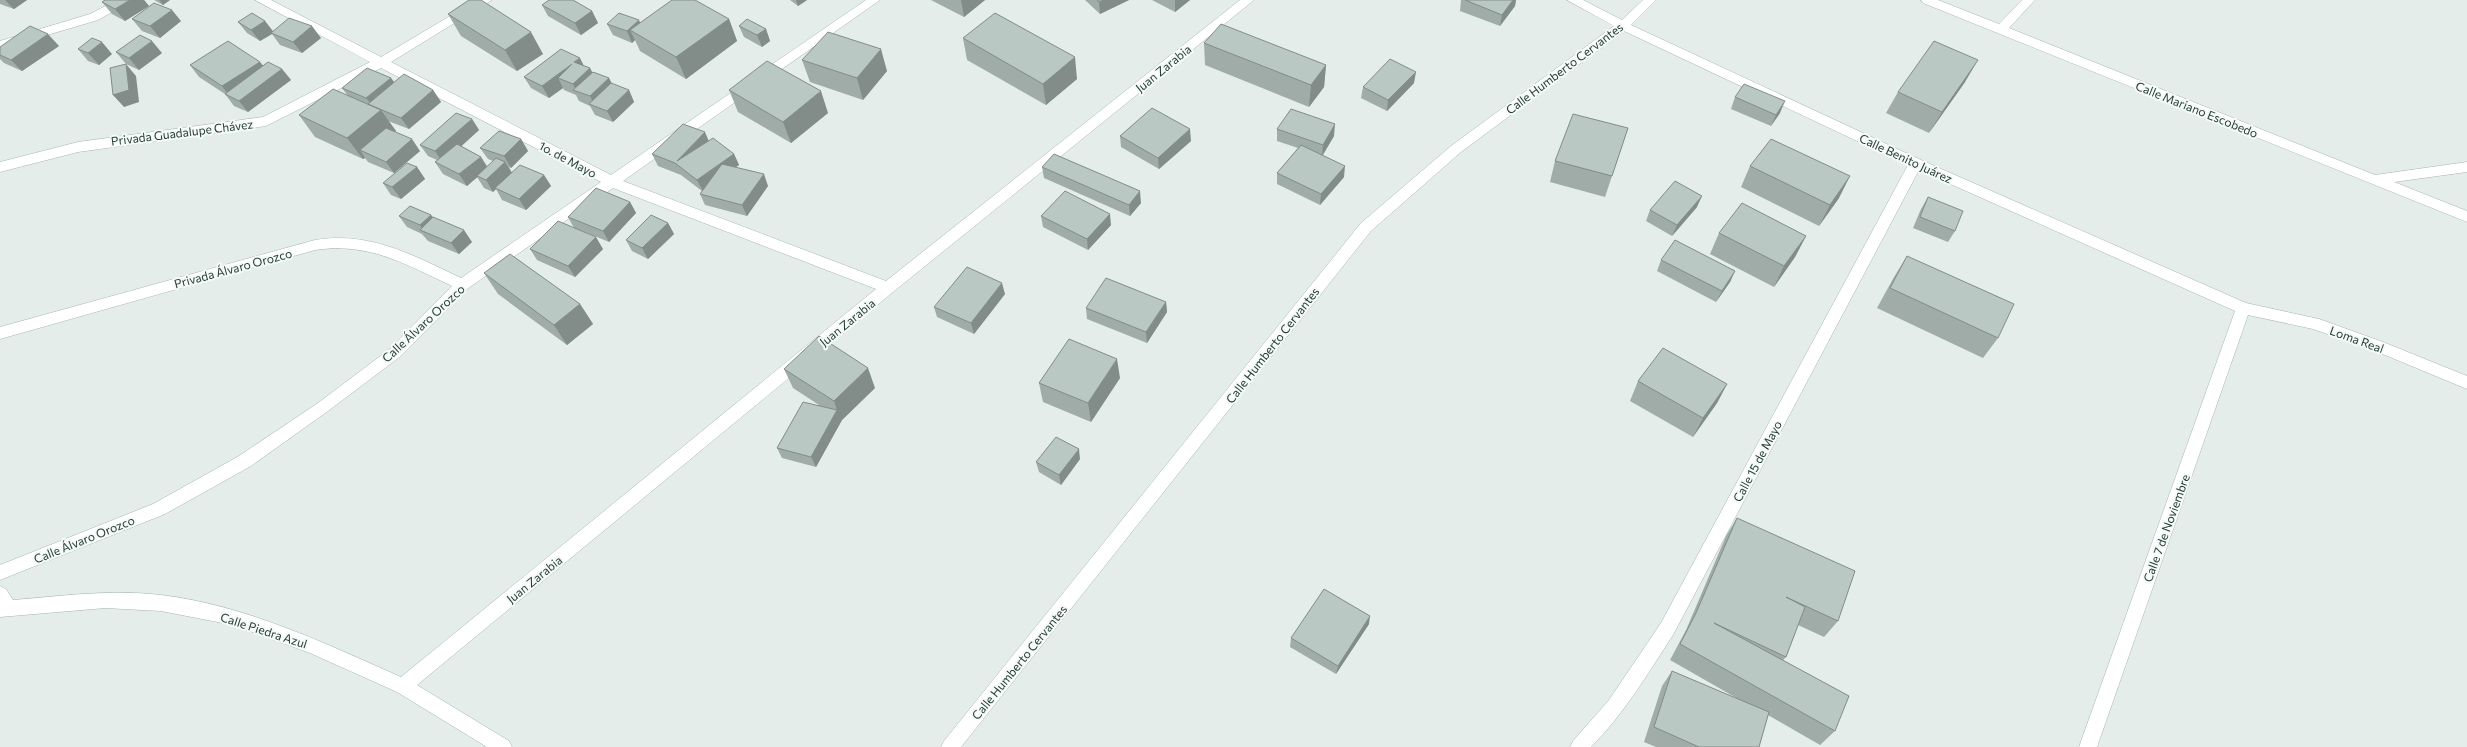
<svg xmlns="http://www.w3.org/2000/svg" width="2467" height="747" viewBox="0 0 2467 747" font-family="Commissioner,sans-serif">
  <rect width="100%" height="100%" fill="#e4ede9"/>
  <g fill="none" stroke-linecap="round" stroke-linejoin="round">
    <defs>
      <path id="minor" d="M117,0H133L98,20L0,49V41L90,14Z
        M255,0H271L381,57L477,0H492L391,62L611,175L866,0H880L623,181L886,281L1240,0H1254L893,292L417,685L509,741L512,747H487L397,692L310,653L233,625L161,611L105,608L0,617V586L6,589L13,600C62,596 111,589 161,595C245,605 324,643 401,677L876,289L613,188L467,289L401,356L328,411L251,466L165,514L0,580V565L153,504L239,456L318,403L391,348L452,286C405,264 369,242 315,250L0,339V327L315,240C369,231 413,255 461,278L601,182L381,68L266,126L78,152L0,172V162L78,142L263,117L370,62Z
        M1567,0H1583L1622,20L1643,0H1656L1631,25L1921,160L2246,303L2319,319L2383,342L2467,376V389L2373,350L2313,329L2248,315L2097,747H2079L2235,311L1919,170L1673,635C1648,673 1624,714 1591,747H1570L1573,741L1609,700L1661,623L1908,165L1624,31L1461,152L1371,231L961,747H941L944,741L1361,223L1451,146L1614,26Z
        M1921,0H1938L1999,24L2022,0H2035L2009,28L2375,175L2467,162V172L2394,182L2467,211V222L1923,3Z"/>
    </defs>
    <use href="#minor" stroke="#a7b5b0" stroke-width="1"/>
    <use href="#minor" fill="#fff" fill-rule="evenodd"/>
  </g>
  <path fill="#9faca7" d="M0,0H27L14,9L0,4Z
    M105,0H144L149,6L125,21L112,14L102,2Z
    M154,0H170L163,5Z
    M790,0H807L798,6Z
    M931,0H985L964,17Z
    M1085,0H1129L1100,14Z
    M1152,0H1190L1175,12Z
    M1461,0H1516L1515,6L1500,26L1460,11Z
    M542,5L592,11L598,23L581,35L548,16Z
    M448,14L543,54L517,71L461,36Z
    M132,19L181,21L160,38L142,31Z
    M729,19L737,41L686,79L640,51L635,40L632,43L613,35L607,24Z
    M265,21L273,31L321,38L302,53L280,45L272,34L260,41L247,33L238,22Z
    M739,26L766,29L770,41L762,47L744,37Z
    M963,38L1077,79L1046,105L967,60Z
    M1204,43L1326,65L1324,87L1309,107L1205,65Z
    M59,46L22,71L4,63L0,59V47Z
    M78,49L112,54L99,65L88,61Z
    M116,52L162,53L139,70L126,64Z
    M802,60L887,71L863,100L810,82Z
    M260,62L263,66L282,69L291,80L248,112L234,106L225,94L199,77L190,65Z
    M584,66L590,68L592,72L609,78L612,84L629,90L634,102L613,122L595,115L590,106L579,101L576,95L564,90L563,88L549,98L531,88L524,77Z
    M391,78L394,82L433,90L441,102L409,129L388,121L396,131L395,132L420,151L394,173L368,162L365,158L363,159L315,137L299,115L348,96L342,88Z
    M1965,82L1929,133L1886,113L1898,92Z
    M1414,83L1387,111L1361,98L1363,87Z
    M729,90L828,113L791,143L738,112Z
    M1735,97L1780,113L1771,126L1731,109Z
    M472,119L479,130L461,146L481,157L487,167L493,161L488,159L480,148L521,139L528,151L511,168L509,167L512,173L544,175L551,186L526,210L502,200L496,189L493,192L484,188L477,177L467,186L443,174L435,162L437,160L428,156L420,145Z
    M1628,128L1605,197L1550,182L1555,161Z
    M1277,129L1334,136L1323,155L1344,177L1320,205L1277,184V173L1298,148L1277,141Z
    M1120,136L1191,141L1159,169L1121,147Z
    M709,140L734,154L739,165L736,167L768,186L747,216L705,205L700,194L702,191L681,175L658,166L652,154Z
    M1750,166L1839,198L1819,226L1741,187Z
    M417,167L425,179L401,199L391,195L383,183Z
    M1042,167L1141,203L1130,216L1044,178Z
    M1928,197L1955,231L1948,242L1913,228L1921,209Z
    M630,202L636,213L609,242L580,230L603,249L575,277L537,260L530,249L574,228L568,217Z
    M1697,207L1672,236L1646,221L1650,210Z
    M431,215L433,217L472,242L459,254L428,241L422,234L407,227L399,216Z
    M1041,216L1111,225L1088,250L1043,227Z
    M668,223L674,234L648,259L632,251L626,240Z
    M1719,233L1806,236L1795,257L1774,287L1710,254Z
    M1907,256L1998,338L1983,358L1877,308L1894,277Z
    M1661,260L1735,271L1730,282L1716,302L1657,271Z
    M484,273L580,304L593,324L567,345L498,294Z
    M1005,294L974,334L937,317L934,307Z
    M1166,302L1167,312L1147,343L1087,319L1086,308Z
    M784,369L875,388L842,420L816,467L782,458L777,448L819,405L793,388Z
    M1120,378L1091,422L1043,402L1039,383Z
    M1638,381L1727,384L1717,403L1693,437L1630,401Z
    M1080,459L1061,485L1039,472L1036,462Z
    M1737,518L1838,621L1824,637L1798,625L1786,657L1783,660L1835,731L1820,745L1768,715L1759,747H1656L1644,742L1662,686L1672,671L1740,700L1670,660L1686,630L1726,536Z
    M1369,624L1336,674L1290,647L1291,638Z"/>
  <path fill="#828c88" d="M5,0H27L14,9Z
    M130,0H144L149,6L125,21L115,9Z
    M159,0H170L163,5Z
    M796,0H807L798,6Z
    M961,0H985L964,17Z
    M1104,0H1129L1100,14L1099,2Z
    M1175,0H1190L1175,12Z
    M1513,0H1516L1515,6L1500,26L1502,15Z
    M172,10L181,21L160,38L150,26Z
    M592,11L598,23L581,35L575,23Z
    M729,19L737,41L686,79L676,57Z
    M639,20L644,32L630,30L635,40L632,43L627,31Z
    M265,21L274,33H271L272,34L260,41L251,30Z
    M312,26L321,38L302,53L293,42Z
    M766,29L770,41L762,47L757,35Z
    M531,32L543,54L517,71L505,50Z
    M48,34L59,46L22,71L11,60Z
    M152,41L162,53L139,70L129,58Z
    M102,42L112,54L99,65L88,53Z
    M881,49L887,71L863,100L857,78Z
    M1075,57L1077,79L1046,105L1043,84Z
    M580,58L586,70L574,62Z
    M1978,60L1965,82L1929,133L1942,112Z
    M260,62L269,73L230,97L222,86Z
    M126,64L136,76L139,102L124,107L113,95Z
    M572,64L558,78L563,88L549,98L542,86Z
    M1326,65L1324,87L1309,107L1311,85Z
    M590,68L596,80L576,91L573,84Z
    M282,69L291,80L248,112L239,101Z
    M1416,72L1414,83L1387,111L1388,100Z
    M391,78L399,89L372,105L366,98Z
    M609,78L615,90L595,106L590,96Z
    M433,90L441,102L409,129L401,118Z
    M629,90L634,102L613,122L607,111Z
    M821,91L828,113L791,143L783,122Z
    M1785,101L1780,113L1771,126L1776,115Z
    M381,110L396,131L369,154L360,150L365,158L363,159L347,138Z
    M472,119L479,130L443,163L435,151Z
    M1335,124L1334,136L1322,156L1323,145Z
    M1190,129L1191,141L1159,169L1158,158Z
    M705,132L710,144L677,161Z
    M412,139L420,151L394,173L386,162Z
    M521,139L528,151L511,168L504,156Z
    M734,154L739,165L703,191L697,180Z
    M481,157L488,168L467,186L459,174Z
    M505,162L512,173L493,192L486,180Z
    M1345,166L1344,177L1320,205L1321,194Z
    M417,167L425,179L401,199L392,187Z
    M764,174L768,186L747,216L742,205Z
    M544,175L551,186L526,210L519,199Z
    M1850,176L1839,198L1819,226L1830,205Z
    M1140,191L1141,203L1130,216L1129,205Z
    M1702,196L1697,207L1672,236L1677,225Z
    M630,202L636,213L609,242L603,231Z
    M1110,214L1111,225L1088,250L1087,239Z
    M431,215L439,226L425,233L420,225Z
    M668,223L674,234L648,259L642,248Z
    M464,230L472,242L459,254L451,243Z
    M1806,236L1795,257L1774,287L1784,266Z
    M596,237L603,249L575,277L568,266Z
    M1735,271L1730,282L1716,302L1722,291Z
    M1002,283L1005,294L974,334L971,323Z
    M1166,302L1167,312L1147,343L1146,332Z
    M580,304L593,324L567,345L554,325Z
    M1117,359L1120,378L1091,422L1088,403Z
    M868,368L875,388L842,420L816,467L811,457L837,410L834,401Z
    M1727,384L1717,403L1693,437L1703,418Z
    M1079,449L1080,459L1061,485L1059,475Z
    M1370,616L1369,624L1336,674L1338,666Z"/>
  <path fill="#b9c8c2" stroke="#828c88" d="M105,0H130L115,9L102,2Z
    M469,0H481L531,32L505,50L448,14Z
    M549,0H573L592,11L575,23L542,5Z
    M672,0H695L729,19L676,57L630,30Z
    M1097,0H1104L1099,2Z
    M1465,0H1513L1502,15Z
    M154,3L172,10L150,26L132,19Z
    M252,13L265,21L251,30L238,22Z
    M619,13L639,20L627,31L607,24Z
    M995,13L1075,57L1043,84L963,38Z
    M289,18L312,26L293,42L271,33Z
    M747,19L766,29L757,35L739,26Z
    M1221,24L1326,65L1311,85L1204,43Z
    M30,26L48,34L11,60L0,55V47Z
    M828,32L881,49L857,78L802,60Z
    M140,35L152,41L129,58L116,52Z
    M92,38L102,42L88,53L78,49Z
    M228,41L260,62L222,86L190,65Z
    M1934,41L1978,60L1942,112L1898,92Z
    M561,49L580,58L574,62L590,68L573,84L558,78L572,64L542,86L524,77Z
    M1390,59L1416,72L1388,100L1363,87Z
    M767,61L821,91L783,122L729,90Z
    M268,62L282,69L239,101L225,94Z
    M126,64L129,90L113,95L110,68Z
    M367,68L391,78L366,98L342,88Z
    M593,72L609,78L590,96L573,90Z
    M404,74L433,90L401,118L368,104Z
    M611,83L629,90L607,111L589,104Z
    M1744,84L1785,101L1776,115L1735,97Z
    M333,89L381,110L347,138L299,115Z
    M1152,108L1190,129L1158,158L1120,136Z
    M1291,109L1335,124L1323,145L1277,129Z
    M456,113L472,119L435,151L420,145Z
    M1573,114L1628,128L1612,176L1555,161Z
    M683,124L705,132L677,161L713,138L734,154L697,180L675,163L652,154Z
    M386,128L412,139L386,162L360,150Z
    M499,131L521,139L504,156L480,148Z
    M1771,139L1850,176L1830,205L1750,166Z
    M457,144L481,157L459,174L435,162Z
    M1301,145L1345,166L1321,194L1277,173Z
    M1054,154L1140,191L1129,205L1042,167Z
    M496,158L505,162L486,180L477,176Z
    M407,163L417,167L392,187L383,183Z
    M722,164L764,174L742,205L700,194Z
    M520,165L544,175L519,199L495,188Z
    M1675,181L1702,196L1677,225L1650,210Z
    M596,188L630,202L603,231L568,217Z
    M1065,191L1110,214L1087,239L1041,216Z
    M1928,197L1963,211L1955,231L1920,217Z
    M1742,203L1806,236L1784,266L1719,233Z
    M410,206L431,215L420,225L399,216Z
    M651,215L668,223L642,248L626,240Z
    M433,217L464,230L451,243L420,230Z
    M558,221L596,237L568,266L530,249Z
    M1675,240L1735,271L1722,291L1661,260Z
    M510,254L580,304L554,325L484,273Z
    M1907,256L2014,304L1998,338L1890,288Z
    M967,267L1002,283L971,323L934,307Z
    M1106,278L1166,302L1146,332L1086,308Z
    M819,336L868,368L834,401L784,369Z
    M1069,339L1117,359L1088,403L1039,383Z
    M1663,348L1727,384L1703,418L1638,381Z
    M803,402L837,410L811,457L777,448Z
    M1056,437L1079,449L1059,475L1036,462Z
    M1737,518L1855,571L1838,621L1786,597L1805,607L1786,657L1714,623L1849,696L1835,731L1680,644L1696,613Z
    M1324,589L1370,616L1338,666L1291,638Z
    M1672,671L1769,712L1759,747H1699L1654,727Z"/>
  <g text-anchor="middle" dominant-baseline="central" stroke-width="4" stroke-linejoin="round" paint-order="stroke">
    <g font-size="12" fill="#243e36" stroke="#f5f9f7">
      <text transform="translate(1163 68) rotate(-39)">Juan Zarabia</text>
      <text transform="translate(1564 68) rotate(-37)">Calle Humberto Cervantes</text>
      <text transform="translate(2197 109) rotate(22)">Calle Mariano Escobedo</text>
      <text transform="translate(182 132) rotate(-7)">Privada Guadalupe Chávez</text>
      <text transform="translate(1906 158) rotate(25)">Calle Benito Juárez</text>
      <text transform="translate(568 159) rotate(28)">1o. de Mayo</text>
      <text transform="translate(233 268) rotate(-15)">Privada Álvaro Orozco</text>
      <text transform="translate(847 322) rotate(-39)">Juan Zarabia</text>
      <text transform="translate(423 323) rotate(-43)">Calle Álvaro Orozco</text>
      <text transform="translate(2357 339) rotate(20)">Loma Real</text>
      <text transform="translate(1272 345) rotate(-52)">Calle Humberto Cervantes</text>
      <text transform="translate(1757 461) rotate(-62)">Calle 15 de Mayo</text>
      <text transform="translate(2166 528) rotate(-70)">Calle 7 de Noviembre</text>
      <text transform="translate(84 539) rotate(-22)">Calle Álvaro Orozco</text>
      <text transform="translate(534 579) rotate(-39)">Juan Zarabia</text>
      <text transform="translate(264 630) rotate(18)">Calle Piedra Azul</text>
      <text transform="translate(1019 662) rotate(-51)">Calle Humberto Cervantes</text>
    </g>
  </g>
</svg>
